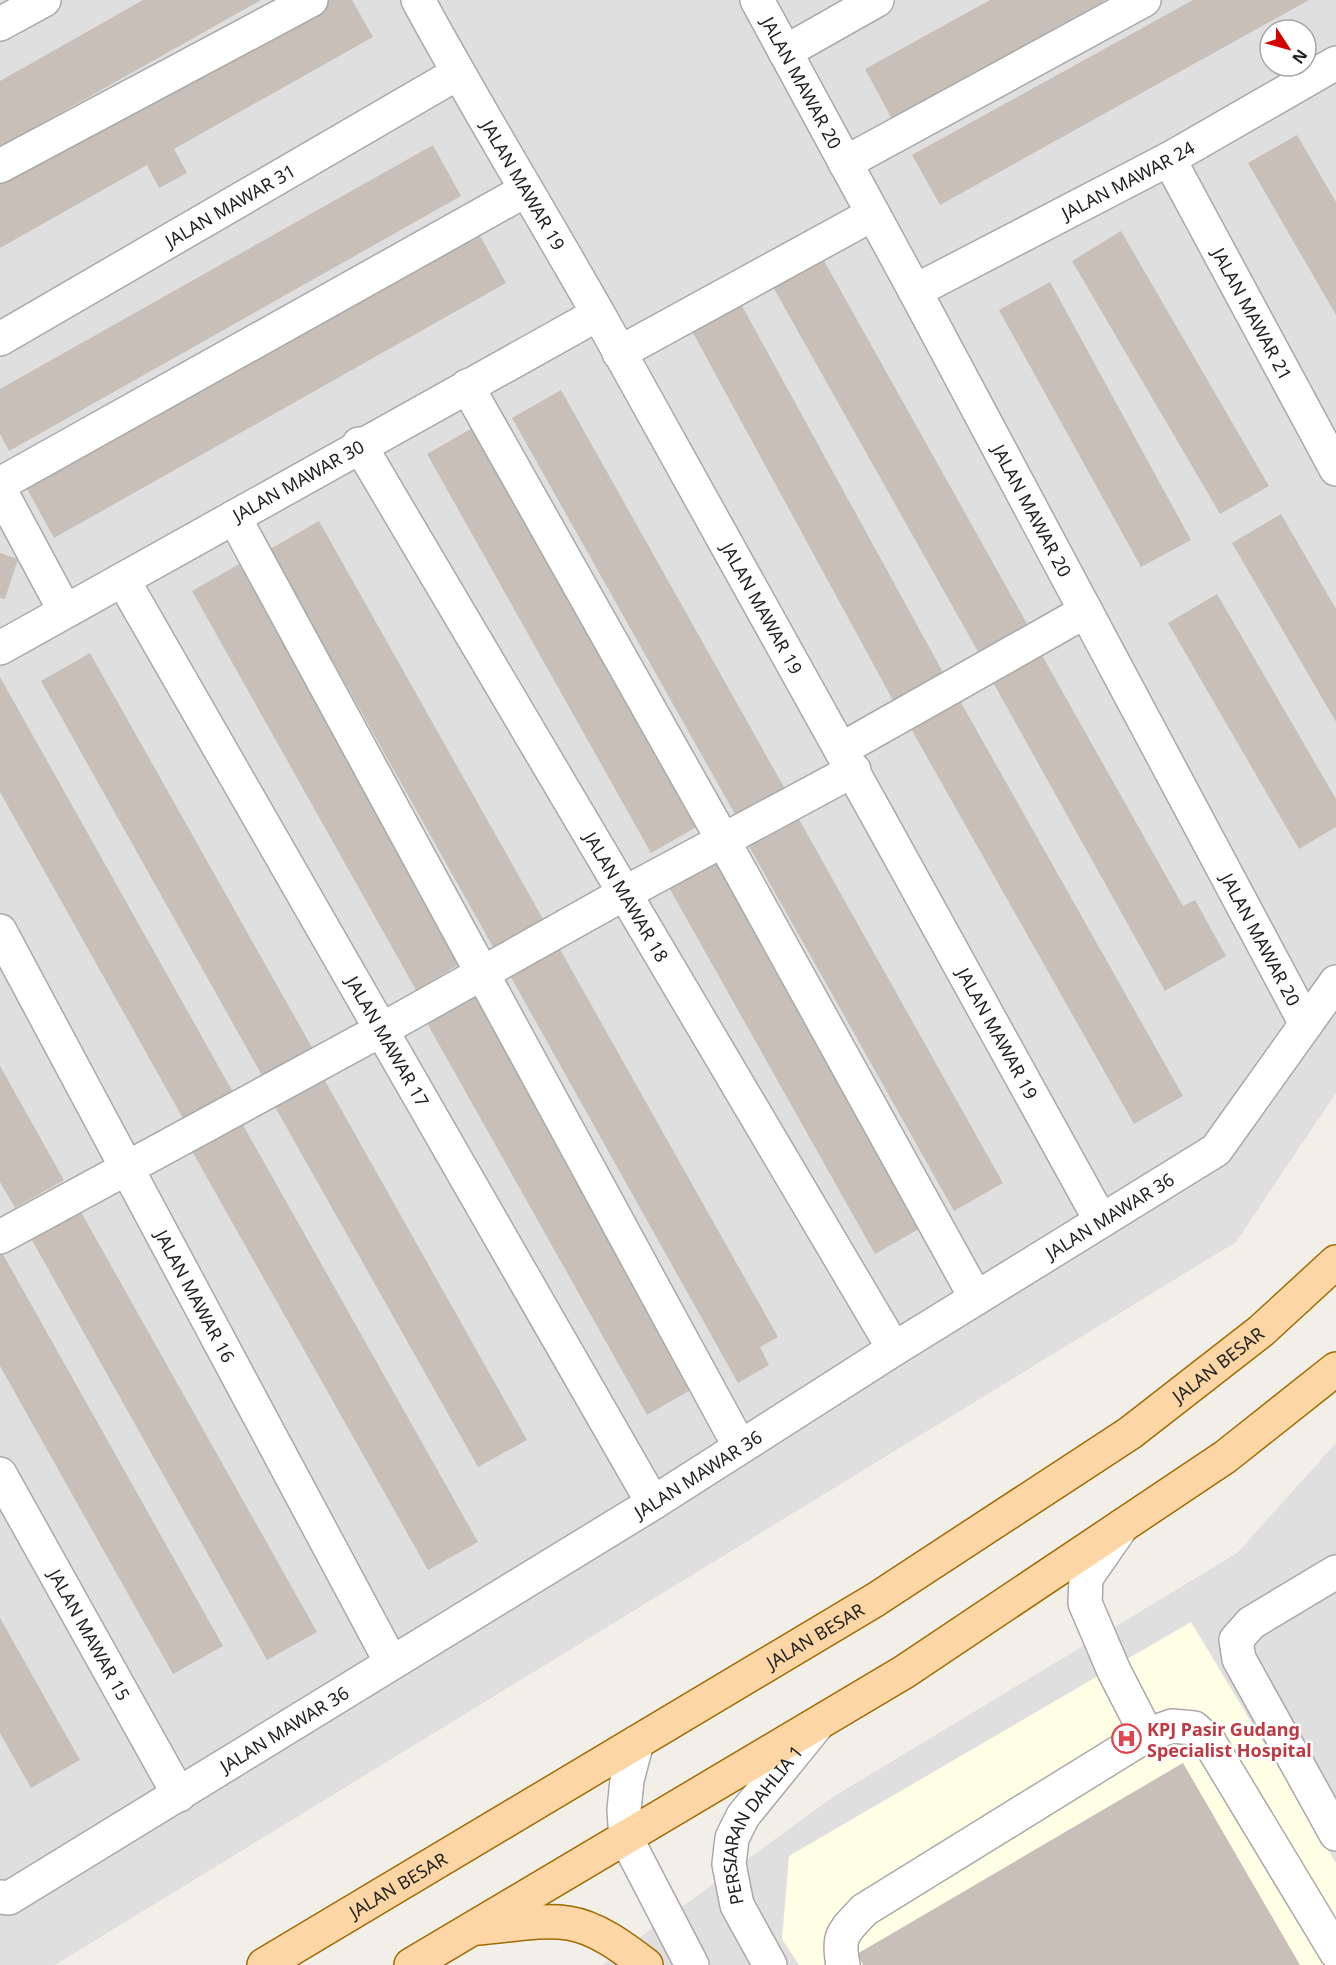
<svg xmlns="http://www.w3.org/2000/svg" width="1336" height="1965" viewBox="0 0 1336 1965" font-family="'Noto Sans',sans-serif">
  <rect width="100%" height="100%" fill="#f2efe9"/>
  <path fill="#e0dfdf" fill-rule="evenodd" d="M0,0H1336V1093L1236,1242L55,1965H0ZM1270,30H1306V66H1270Z
    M1336,1443V1965H602L833,1797L1237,1553Z"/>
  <path fill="#ffffe5" d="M1191,1622L1336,1863V1965H799L782,1939L789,1856Z"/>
  <path fill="#c7bfb8" d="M143,0H261L0,147V81Z
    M321,0H352L373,37L174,149L187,173L159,188L147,165L0,248V181Z
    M990,0H1106L892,119L865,69Z
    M1193,0H1309L940,205L912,155Z
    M1297,135L1336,202V315L1248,163Z
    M433,145L461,196L9,451L0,434V389Z
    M1121,231L1269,486L1220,514L1072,261Z
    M478,232L506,283L54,538L26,487Z
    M823,259L1030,629L981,657L773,287Z
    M1050,282L1191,540L1141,567L999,310Z
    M741,304L945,676L895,704L692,331Z
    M561,390L785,789L736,816L512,418Z
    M476,426L700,825L651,853L427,454Z
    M1281,514L1336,609V722L1232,543Z
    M319,521L543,919L493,947L270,549Z
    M0,553L18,559L5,599L0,598Z
    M241,563L465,961L416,990L192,591Z
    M1217,594L1336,799V827L1299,849L1168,623Z
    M1039,650L1183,906L1195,900L1226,956L1165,991L990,677Z
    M90,653L314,1051L264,1079L41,681Z
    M0,677L234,1094L185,1122L0,792Z
    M959,699L1183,1096L1134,1124L910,727Z
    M796,814L1003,1183L954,1211L746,841Z
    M716,856L924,1226L875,1254L667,884Z
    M557,944L778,1337L760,1347L769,1365L738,1383L508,972Z
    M473,988L696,1387L647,1415L423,1016Z
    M0,1066L64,1180L15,1208L0,1182Z
    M319,1070L527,1440L478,1467L270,1098Z
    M238,1116L478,1542L428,1570L188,1144Z
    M77,1205L317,1632L267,1660L28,1233Z
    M0,1249L223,1646L173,1674L0,1366Z
    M0,1618L80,1760L31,1788L0,1733Z
    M1183,1763L1300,1965H863L857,1954Z"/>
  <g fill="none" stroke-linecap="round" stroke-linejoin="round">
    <defs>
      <g id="minor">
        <path id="s1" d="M418,0C476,107 540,211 600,317C768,618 935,919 1101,1221"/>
        <path id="s2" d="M757,0L915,291L1306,1024"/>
        <path d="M0,24L44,0"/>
        <path d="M785,52L877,0"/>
        <path id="s3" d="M1169,159L1336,469"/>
        <path d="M845,163L1144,0"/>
        <path d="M0,166L311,0"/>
        <path id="s4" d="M915,291L1169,159L1336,63"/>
        <path id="s5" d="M0,339L458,73"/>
        <path d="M619,353L873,214"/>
        <path d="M467,386L723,840L976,1298"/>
        <path id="s6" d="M359,444L894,1349"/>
        <path d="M0,484L526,190"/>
        <path d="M0,490L65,611"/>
        <path d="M234,517L740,1447"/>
        <path id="s7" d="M123,580L653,1503"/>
        <path id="s8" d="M0,648C199,536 398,424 598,314"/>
        <path d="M842,749L1086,611"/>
        <path id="s9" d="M0,931L391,1662"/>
        <path d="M0,1237L381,1030L625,893L854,770"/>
        <path id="s10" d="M0,1474L179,1795"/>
        <path d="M1122,1526L1086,1578L1085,1603L1114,1671L1147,1735"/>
        <path d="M1336,1572L1251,1623L1236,1640L1239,1659L1336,1834"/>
        <path d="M637,1742L627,1780L624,1810L626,1838L692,1965"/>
        <path id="s11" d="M0,1897L9,1898L653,1503L894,1349L1216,1150L1336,982"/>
        <path id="s12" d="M770,1965L737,1905L729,1864L732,1838L743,1816L816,1726"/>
        <path d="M843,1965C837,1934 844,1932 864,1910L1147,1735L1172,1726L1194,1728L1210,1743L1336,1952"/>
      </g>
      <g id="major">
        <path d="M479,1928C508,1926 540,1919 568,1923C596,1927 624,1948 646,1965"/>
        <path id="s13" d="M264,1965L875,1600L1130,1433L1261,1331L1336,1262"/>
        <path d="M411,1965L904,1672L1225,1457L1336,1369"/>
      </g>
    </defs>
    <use href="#minor" stroke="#a9a9a9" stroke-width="36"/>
    <use href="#major" stroke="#a06b00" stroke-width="36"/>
    <use href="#minor" stroke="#fff" stroke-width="33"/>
    <use href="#major" stroke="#fcd6a4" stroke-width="33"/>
  </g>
  <defs>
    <symbol id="hospital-ring" viewBox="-11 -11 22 22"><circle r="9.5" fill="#fff" stroke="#e0444e" stroke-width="1.5"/><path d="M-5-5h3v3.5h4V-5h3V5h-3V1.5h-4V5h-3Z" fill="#e0444e"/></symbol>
  </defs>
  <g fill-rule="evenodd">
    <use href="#hospital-ring" x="1110" y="1722" width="33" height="33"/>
  </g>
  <g text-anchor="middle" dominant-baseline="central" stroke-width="5" stroke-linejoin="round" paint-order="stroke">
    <g font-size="18" fill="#222" stroke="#fff">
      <text stroke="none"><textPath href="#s2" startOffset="94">JALAN MAWAR 20</textPath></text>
      <text stroke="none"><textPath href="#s4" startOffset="240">JALAN MAWAR 24</textPath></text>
      <text stroke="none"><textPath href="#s1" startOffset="213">JALAN MAWAR 19</textPath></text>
      <text stroke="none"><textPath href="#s5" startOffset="266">JALAN MAWAR 31</textPath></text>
      <text stroke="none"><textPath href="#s3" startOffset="176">JALAN MAWAR 21</textPath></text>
      <text stroke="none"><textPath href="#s8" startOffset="342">JALAN MAWAR 30</textPath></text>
      <text stroke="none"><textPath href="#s2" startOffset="580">JALAN MAWAR 20</textPath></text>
      <text stroke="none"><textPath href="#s1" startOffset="699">JALAN MAWAR 19</textPath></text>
      <text stroke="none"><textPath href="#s6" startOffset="526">JALAN MAWAR 18</textPath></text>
      <text stroke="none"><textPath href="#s2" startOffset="1066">JALAN MAWAR 20</textPath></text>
      <text stroke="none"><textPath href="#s1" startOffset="1185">JALAN MAWAR 19</textPath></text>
      <text stroke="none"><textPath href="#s7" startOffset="532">JALAN MAWAR 17</textPath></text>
      <text stroke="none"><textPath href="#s11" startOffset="1304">JALAN MAWAR 36</textPath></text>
      <text stroke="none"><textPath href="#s9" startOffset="414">JALAN MAWAR 16</textPath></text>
      <text stroke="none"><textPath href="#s13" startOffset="1128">JALAN BESAR</textPath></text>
      <text stroke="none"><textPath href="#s11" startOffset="818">JALAN MAWAR 36</textPath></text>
      <text stroke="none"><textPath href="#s10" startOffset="184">JALAN MAWAR 15</textPath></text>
      <text stroke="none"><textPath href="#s13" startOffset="642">JALAN BESAR</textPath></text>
      <text stroke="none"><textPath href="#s11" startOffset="332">JALAN MAWAR 36</textPath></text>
      <text stroke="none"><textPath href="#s12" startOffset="159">PERSIARAN DAHLIA 1</textPath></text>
      <text stroke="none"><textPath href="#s13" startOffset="156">JALAN BESAR</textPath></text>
    </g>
    <g font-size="18" font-weight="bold" fill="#be3a42" stroke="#fff" text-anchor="start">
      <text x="1147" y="1729">KPJ Pasir Gudang<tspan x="1147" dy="21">Specialist Hospital</tspan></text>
    </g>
  </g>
  <g transform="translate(1288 48) rotate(126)"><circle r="28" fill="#ffffff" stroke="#a7a7a7" stroke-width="1.5"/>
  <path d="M0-4.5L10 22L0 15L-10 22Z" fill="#d40000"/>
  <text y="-9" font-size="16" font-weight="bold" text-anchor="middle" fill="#222222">N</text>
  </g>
</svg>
